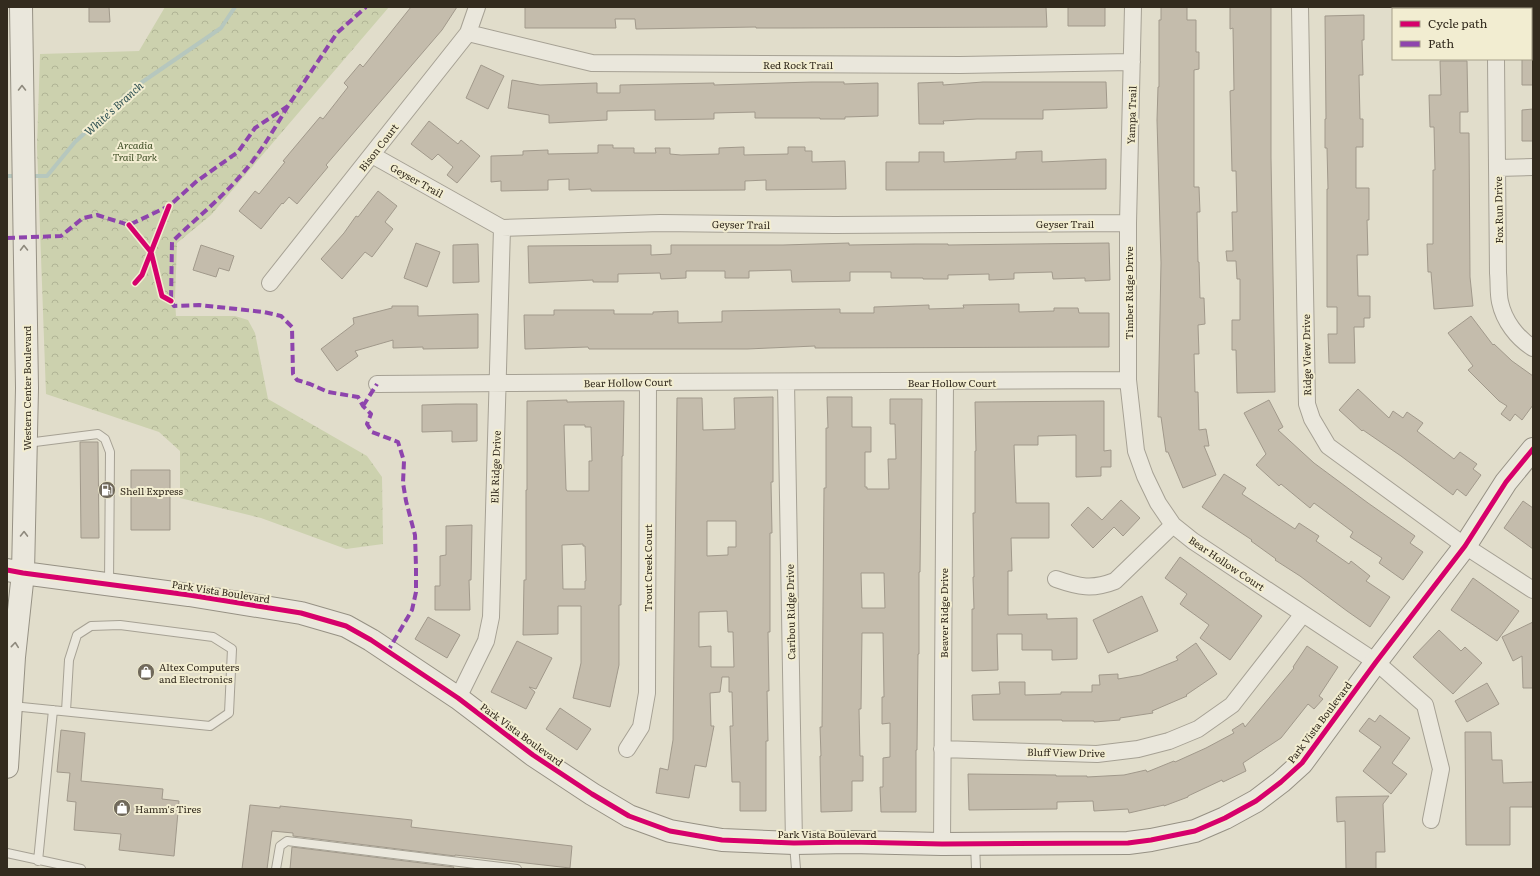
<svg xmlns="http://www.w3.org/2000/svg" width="1540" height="876" viewBox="0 0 1540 876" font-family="Literata,serif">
  <defs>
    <pattern id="forest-crowns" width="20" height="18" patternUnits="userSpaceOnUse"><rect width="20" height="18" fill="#ccd1ae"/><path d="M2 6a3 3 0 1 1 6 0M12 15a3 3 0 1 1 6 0" fill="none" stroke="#b0b495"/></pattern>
  </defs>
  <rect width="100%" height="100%" fill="#e1ddcb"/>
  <path fill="url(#forest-crowns)" d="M165,7H389L211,215L177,243L175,299L176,316H235L248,320L255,333L268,399L367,456L382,477L383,544L346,549L261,518L180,498V451L159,432L46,394L37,147L40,54L139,51Z"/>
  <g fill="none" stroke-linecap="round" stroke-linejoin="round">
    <path stroke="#b6c7be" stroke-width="4" d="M7,176H17
      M30,176H47L75,142L135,87L221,28L235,7"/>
  </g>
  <path fill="#c4bcac" stroke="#a1998b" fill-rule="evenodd" d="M89,7H109L110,22H89Z
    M411,7H457L442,30L326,165L328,167L297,204L289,197L283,204L282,203L261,229L239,211L255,191L259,194L285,162L283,161L320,117L323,119L348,87L344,83L360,64L363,67Z
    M525,7H1046L1047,27L790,28H756V27L636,29L635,19H615L616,28H525Z
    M1068,7H1105V26H1068Z
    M1161,7H1187V20H1196V52H1199V69L1194,70V187H1199L1200,212H1197L1198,262H1199L1200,298H1204L1205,324L1198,325L1199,354H1194L1195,392H1198L1199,430L1206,429L1209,446H1204L1216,475L1183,488L1168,452H1166L1161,417H1158L1161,263L1157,120L1158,87H1159V20H1161Z
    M1230,7H1271V158L1275,392L1237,393L1236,350H1232V320H1240V279H1237L1236,261H1227L1226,251H1233L1232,212H1237L1236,171H1232L1230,91L1234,90L1233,28L1230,29Z
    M1364,15V40H1362L1363,75H1359L1360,119H1363V147H1356V188H1369V220H1367L1368,255H1357L1358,296H1370V318H1364V327H1354L1355,363H1329L1328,334H1337V307H1327V189H1328L1327,148H1325V119H1326L1325,16Z
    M1522,59H1533V85H1522Z
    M1440,61H1467L1468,112H1460V133H1469L1470,277L1473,306L1434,309L1431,272H1428L1427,244H1433V170H1435L1434,127H1430L1429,95H1441Z
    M481,65L504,76L488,109L466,98Z
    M512,80L540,85L597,83V93H620V85L714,83V85L812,82H844V84L878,83V116L845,117V119H820V118H755V112L714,113V119L655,120V110L607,111V120L549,123V115L508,108Z
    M943,82V85L983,82H1106L1107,108L1043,110V119H977L943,121L944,124H919L918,83Z
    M1533,109V141H1522V110Z
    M429,121L458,144L461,140L480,156L457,183L447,175L453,167L438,154L432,160L411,144Z
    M598,145H613V148H634V153H656L655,148H670V154L681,155L719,154V148L744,147V155L788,154V147H805V151H812V162L845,161L846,189L766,190V180L745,181V190L591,191V189L569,190V179L548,180V190L501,191V181L491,182V156L523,155V151L548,150V154L598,153Z
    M1042,151V162L1106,159V189L886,190V162H919V152H944V162L1016,159V152Z
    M378,191L397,206L385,222L393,229L372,257L365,252L342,279L321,259L344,233L356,216L358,217Z
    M416,243L440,252L427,287L404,278Z
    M849,243V245L915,244H948V245L1109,243L1110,280L1085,281V278L1053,279L1052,272L1014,273V279L989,280V274L948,275V279H923V278H891V272H850V281L792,282L791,270L749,271V278H725V271H686V278L661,279L660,273L618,274V282H593V280L529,283L528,246L651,245V255L671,254V245H783Z
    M478,244L479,282L453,283V245Z
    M201,245L234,256L229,271L219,268L216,277L193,270Z
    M1019,304V312L1054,311V308H1078L1079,313H1109V347L815,348V346L747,349H589L588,347L525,349L524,315H554V310H614V314H653V312L678,311V323L722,322V311L840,309V313H874V307L929,305V309L964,308L963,305Z
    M392,306H418V316L478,314V348L423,349V347L393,348V340L355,351L358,356L337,371L321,349L354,324L353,318L392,308Z
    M1471,316L1493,345L1494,344L1512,361L1533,376V405L1522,420L1515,414L1510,421L1501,414L1507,406L1499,401L1468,370L1473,366L1448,333Z
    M1358,389L1389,418L1393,411L1403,418L1407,412L1423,423L1417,431L1454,459L1460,452L1477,464L1473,469L1481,475L1466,496L1457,489L1453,495L1401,456L1363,430L1362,431L1339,410Z
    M773,397V482H771L772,533H770V632H768L769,691H767L768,741H766V811H740V782H732L730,726H733L732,692H729V677H722L720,692L710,693L711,726H714L706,767L695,765L689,798L656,793L660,768L668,770L673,740L677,398H702L703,430L735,429L734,398ZM707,521H736V547H728V555L707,556ZM727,611L728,632H733L734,667H711V646L699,647V612Z
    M827,397H852V427H871V452H865V487H867V489H889L888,459H896L895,424H890V399H922L920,572H919V654H918L917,750H916V812H881L880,787H883V758L890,757V723L882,724V697H884L883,633H862L861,709H859L860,756H863V781H852V811L821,812L820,756H821L820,727H822L824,488H826V428H828ZM861,573H884L885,608H862Z
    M567,400V402L624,401L623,456H622L621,605H619V665L610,707L573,698L581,663V606H558V634L523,635L524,580H526V490H527V401ZM564,425H585V427H591L592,461H589V491H567L566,489ZM583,544V546H585L586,581H585V589H563L562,545Z
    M1269,400L1283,427L1278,430L1314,463L1368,503L1415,536L1410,543L1423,552L1403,580L1379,563L1382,558L1350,537L1353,532L1314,503L1310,508L1281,484L1279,486L1256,465L1266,454L1244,413Z
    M1104,401V451L1111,450V467H1101V476L1076,477V435L1038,436V445H1014L1016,503H1049V538H1011L1012,571H1008V615L1047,614V619L1077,618V659L1052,660V650H1022V634H997L998,670L972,671V609H974L973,577H974L973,513H975V451H976L975,402Z
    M456,404H477V441L452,442V431L422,432V405Z
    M80,442H98L99,538H81Z
    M131,470H170V530H131Z
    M1224,474L1246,488L1242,494L1295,529L1299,523L1319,536L1316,541L1349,564L1351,561L1370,576L1366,581L1390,597L1370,627L1347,611L1300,576L1275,560L1276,559L1251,541L1252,540L1202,507Z
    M1121,500L1140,518L1123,536L1114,527L1093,548L1071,525L1088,507L1102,520Z
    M1523,501L1533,508V549L1504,528Z
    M472,525L471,580H469L470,610H435V586H440V556L446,555V526Z
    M1180,557L1262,616L1230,660L1200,638L1209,625L1180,604L1187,594L1165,578Z
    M1473,578L1519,611L1497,641L1451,610Z
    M1142,596L1158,631L1108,653L1093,620Z
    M428,617L460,635L447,658L415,639Z
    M1533,622V688H1523L1522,656L1513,661L1502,637Z
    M1439,630L1461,651L1465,647L1482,663L1453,694L1413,657Z
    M517,641L552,658L536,689L529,687L535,692L526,709L491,692Z
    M1196,643L1217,674L1186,695L1187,696L1152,711L1153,713L1120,718V720L1094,722V721H1062V720H973L972,695L1000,694L999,682H1025V695L1061,694V692H1092V685H1100L1099,675L1118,674V679L1141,675L1178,660L1176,657Z
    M1307,646L1338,667L1319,696L1323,699L1314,709L1308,704L1281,738L1243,763L1246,771L1223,782L1222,780L1188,796V797L1164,806V805L1129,813L1128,809L1094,811L1093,801L1057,802V809L969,810L968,774L1056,775V776H1087V777L1124,775L1146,770L1147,772L1174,761L1175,762L1206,748L1234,733L1232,730L1243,723L1245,727L1294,668L1293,667Z
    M1487,683L1499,704L1467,722L1455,701Z
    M560,708L591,729L577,750L546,729Z
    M1380,715L1410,738L1392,763L1407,774L1391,794L1363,771L1381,747L1359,731L1369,718L1375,722Z
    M61,730L85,733L81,781L163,789L162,799L179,801L174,856L119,850L121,834L74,830L76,802L67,801L70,773L57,772Z
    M1465,732H1491L1492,760H1502L1503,783L1533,782V807H1510V845H1466Z
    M1389,796L1383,804L1385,852H1376V869H1346L1345,821L1337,822L1336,797Z
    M250,805L280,808V806L412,820L411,827L572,846L570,868L455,855V856L293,836V833L272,831L267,869H242Z
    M292,847L454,867L453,869H290Z"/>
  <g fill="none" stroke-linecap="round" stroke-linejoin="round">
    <defs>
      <path id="lane" d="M27,443L98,434L105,439L110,452L109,584
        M12,706L210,726L229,713L232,649L213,637L120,625L91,626L77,635L69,660L66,711
        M794,844L796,869
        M975,844L976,869
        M7,853L81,869
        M38,861L53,710
        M276,869L280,846L287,841L517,869"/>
      <path id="street" d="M1133,7L1128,223V380L1136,451L1145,476L1158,503L1173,525L1193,541L1376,662L1425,705L1441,769L1431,820
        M1300,7L1307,404L1312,419L1328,446L1465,546L1533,590
        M1496,7V9
        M468,33L592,63L960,65L1132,62
        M1496,59L1498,273C1499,283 1498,293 1500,302C1504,321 1517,338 1533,348
        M372,155L502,228L660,223L835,225L1128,223
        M1497,168L1533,167
        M270,283L468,33L477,7
        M786,382L794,843
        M377,384C468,384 558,382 649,382C809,381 969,382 1128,380
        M1056,579C1079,587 1092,590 1115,581L1173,525
        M458,698L486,641L491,617L502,228
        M627,749L641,727L647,693L648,382
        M942,749L1097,754L1138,749L1169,741L1198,729L1232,705L1303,614
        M942,844L945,382"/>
      <path id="secondary" d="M7,570L23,573L189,595L301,613L346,626L371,640L458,698L533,755L592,794L629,816L670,831L722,840L794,843L850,842L942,844L1128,843L1151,840L1195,831L1225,818L1256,801L1281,782L1302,763L1376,662L1465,546L1506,482L1533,449
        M7,767L14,657L23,573L27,388L21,7"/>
    </defs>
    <use href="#lane" stroke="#a6a194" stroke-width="10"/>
    <use href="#street" stroke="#a6a194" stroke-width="18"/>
    <use href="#secondary" stroke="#969184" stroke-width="24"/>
    <use href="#lane" stroke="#eae7dc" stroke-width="8"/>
    <use href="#street" stroke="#eae7dc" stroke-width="16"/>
    <use href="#secondary" stroke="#eae7dc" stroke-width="22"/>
    <path stroke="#8e44ad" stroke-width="4" stroke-dasharray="8 4" stroke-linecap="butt" d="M288,106C274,129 260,154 242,174C221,199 195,219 172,242L171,301L174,306L199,305L264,312L281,316L292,327L293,374L297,380L310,384L328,392L358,397L363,406L371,414L367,424L372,432L398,442L404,461L403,483L406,501L415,535L416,567V592L412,610L388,651
      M7,238L61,236L83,218L97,215L129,225L169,206L197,181L238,152L255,128L288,106L337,33L366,7
      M363,406L377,384"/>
    <defs>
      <path id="cycleway" d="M129,225L151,252L162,296L171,301
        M135,283L142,275L169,206
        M7,570L23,573L189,595L301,613L346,626L371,640L458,698L533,755L592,794L629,816L670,831L722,840L794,843L850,842L942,844L1128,843L1151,840L1195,831L1225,818L1256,801L1281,782L1302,763L1376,662L1465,546L1506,482L1533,449"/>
    </defs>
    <use href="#cycleway" stroke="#f2edd1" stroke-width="8"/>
    <use href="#cycleway" stroke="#d6006c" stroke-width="5"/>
  </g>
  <defs><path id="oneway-chevron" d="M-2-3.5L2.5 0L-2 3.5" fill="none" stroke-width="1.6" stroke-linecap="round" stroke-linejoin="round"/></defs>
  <g stroke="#8e897d">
    <use href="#oneway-chevron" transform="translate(22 88) rotate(-90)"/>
    <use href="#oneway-chevron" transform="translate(24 248) rotate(-91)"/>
    <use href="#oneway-chevron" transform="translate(24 534) rotate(-89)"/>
    <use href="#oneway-chevron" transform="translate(15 645) rotate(-84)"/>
  </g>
  <defs>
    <symbol id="fuel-disc" viewBox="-11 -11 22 22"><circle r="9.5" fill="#70695b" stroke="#f2edd1"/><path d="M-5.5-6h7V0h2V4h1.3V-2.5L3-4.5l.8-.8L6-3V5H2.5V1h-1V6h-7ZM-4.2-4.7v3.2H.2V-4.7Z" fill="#fff"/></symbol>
    <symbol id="shop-disc" viewBox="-11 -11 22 22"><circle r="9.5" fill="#70695b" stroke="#f2edd1"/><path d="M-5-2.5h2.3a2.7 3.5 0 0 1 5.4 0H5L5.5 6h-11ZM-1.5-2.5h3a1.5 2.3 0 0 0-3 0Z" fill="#fff"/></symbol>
  </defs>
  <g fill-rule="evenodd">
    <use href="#fuel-disc" x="97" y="480" width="20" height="20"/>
    <use href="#shop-disc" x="136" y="662" width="20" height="20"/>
    <use href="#shop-disc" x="112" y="798" width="20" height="20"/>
  </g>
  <g text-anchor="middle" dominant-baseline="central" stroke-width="4" stroke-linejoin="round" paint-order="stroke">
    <g font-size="10" fill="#332b1e" stroke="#f2edd1">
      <text x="798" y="64">Red Rock Trail</text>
      <text transform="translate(1131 115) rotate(-88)">Yampa Trail</text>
      <text transform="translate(378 147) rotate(-52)">Bison Court</text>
      <text transform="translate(417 180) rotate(29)">Geyser Trail</text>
      <text transform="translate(1498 210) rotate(-91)">Fox Run Drive</text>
      <text x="1065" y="223">Geyser Trail</text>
      <text transform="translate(741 224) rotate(1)">Geyser Trail</text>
      <text transform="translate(1128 293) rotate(-90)">Timber Ridge Drive</text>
      <text transform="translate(1306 355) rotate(-91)">Ridge View Drive</text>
      <text transform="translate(628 382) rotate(-1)">Bear Hollow Court</text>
      <text x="952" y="382">Bear Hollow Court</text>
      <text transform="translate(26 388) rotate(-90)">Western Center Boulevard</text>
      <text transform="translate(495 467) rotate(-88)">Elk Ridge Drive</text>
      <text transform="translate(1227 563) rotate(34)">Bear Hollow Court</text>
      <text transform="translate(647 568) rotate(-90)">Trout Creek Court</text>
      <text transform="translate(221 591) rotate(9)">Park Vista Boulevard</text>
      <text transform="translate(790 612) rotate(-91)">Caribou Ridge Drive</text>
      <text transform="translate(943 613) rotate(-90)">Beaver Ridge Drive</text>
      <text transform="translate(1319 722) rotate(-53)">Park Vista Boulevard</text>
      <text transform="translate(522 734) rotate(36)">Park Vista Boulevard</text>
      <text transform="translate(1066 752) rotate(1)">Bluff View Drive</text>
      <text x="827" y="833">Park Vista Boulevard</text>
    </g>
    <g font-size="10" font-style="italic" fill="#3f4e26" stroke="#f2edd1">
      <text x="135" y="144">Arcadia<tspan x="135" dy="12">Trail Park</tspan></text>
    </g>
    <g font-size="10" fill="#332b1e" stroke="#f2edd1" text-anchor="start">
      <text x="120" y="490">Shell Express</text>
      <text x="159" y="666">Altex Computers<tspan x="159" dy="12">and Electronics</tspan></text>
      <text x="135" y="808">Hamm's Tires</text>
    </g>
    <g font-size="11" font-style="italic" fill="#2e5052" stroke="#f2edd1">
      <text transform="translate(113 108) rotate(-42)">White's Branch</text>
    </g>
  </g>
  <rect width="1540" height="876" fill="none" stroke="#332b1e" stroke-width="16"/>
  <rect x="1392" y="8" width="140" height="52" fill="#f2edd1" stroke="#a69f89"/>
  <rect x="1400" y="21" width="20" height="6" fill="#d6006c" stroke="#a69f89"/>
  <text x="1428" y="28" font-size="12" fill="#332b1e">Cycle path</text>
  <rect x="1400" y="41" width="20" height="6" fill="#8e44ad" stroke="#a69f89"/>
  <text x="1428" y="48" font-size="12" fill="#332b1e">Path</text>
</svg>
